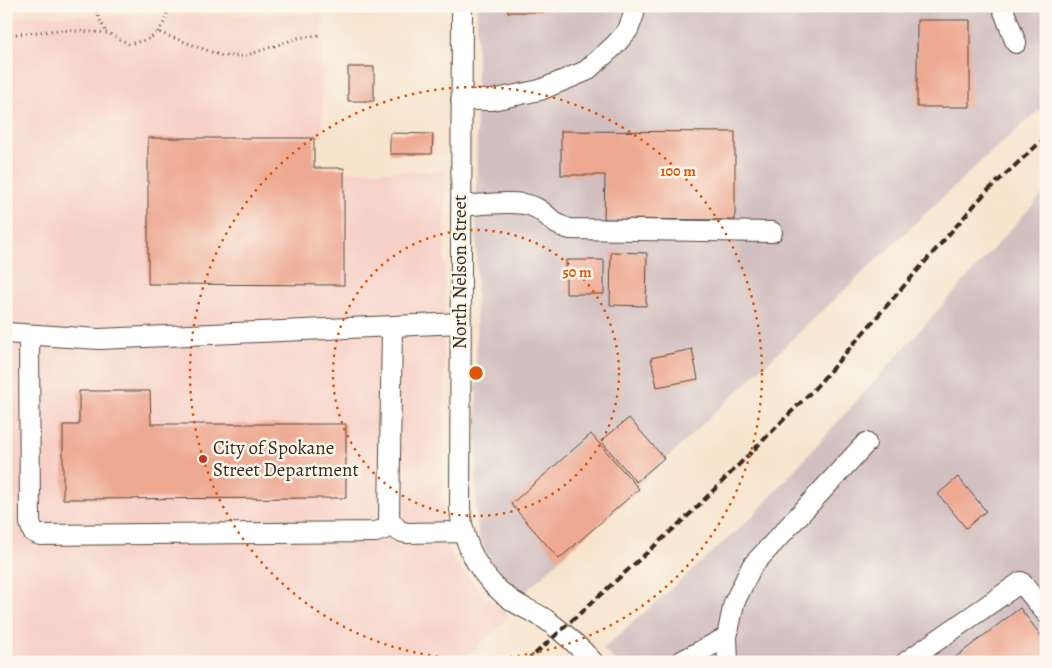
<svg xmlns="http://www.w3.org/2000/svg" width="1052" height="668" viewBox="0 0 1052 668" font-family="Alegreya,serif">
  <rect width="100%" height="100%" fill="#fbf7ec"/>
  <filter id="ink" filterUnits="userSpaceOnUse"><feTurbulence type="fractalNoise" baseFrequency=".02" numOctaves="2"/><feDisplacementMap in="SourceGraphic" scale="10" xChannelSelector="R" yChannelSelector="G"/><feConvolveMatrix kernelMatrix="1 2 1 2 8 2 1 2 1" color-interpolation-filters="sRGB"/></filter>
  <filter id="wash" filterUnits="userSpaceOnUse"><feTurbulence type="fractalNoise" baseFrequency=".0096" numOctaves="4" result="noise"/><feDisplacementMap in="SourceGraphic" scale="20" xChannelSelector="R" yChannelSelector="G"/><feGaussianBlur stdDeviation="1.12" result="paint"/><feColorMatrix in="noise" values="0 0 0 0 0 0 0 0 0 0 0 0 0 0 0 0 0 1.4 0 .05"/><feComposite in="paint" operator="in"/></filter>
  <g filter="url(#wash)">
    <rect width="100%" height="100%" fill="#f7e4cd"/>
    <path fill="#f7d1c8" d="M323,14L322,138L315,139L314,168H344V171H445L443,512L446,544L457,564L483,596L511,616L460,662H6V16Z"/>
    <path fill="#d2bfc0" d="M477,6H1046V104L979,163L522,595L499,574L488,557L479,536L476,513Z
      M1046,190V662H617L603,649L754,515Z"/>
    <g id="blocks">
      <path fill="#eea992" d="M508,6H544V12H508Z
        M917,20H970V107H917Z
        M348,67H374V101H348Z
        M561,131L735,132V220L604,219L605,175H561Z
        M390,133L433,134L432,154H390Z
        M148,138H314V168H344V285L148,284Z
        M611,252L647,253L646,306L610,305Z
        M566,260H604V294H566Z
        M692,349L698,379L657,387L651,358Z
        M79,391H150L151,424H346V498L63,499V425H79Z
        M629,418L664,458L636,482L601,441Z
        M591,434L639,489L559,559L511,504Z
        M958,477L986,511L966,528L938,494Z
        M1020,608L1046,642V662H949Z"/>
    </g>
  </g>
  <g filter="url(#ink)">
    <use href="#blocks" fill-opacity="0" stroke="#574638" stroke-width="1"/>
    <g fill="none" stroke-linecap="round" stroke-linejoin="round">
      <defs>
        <path id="minor" d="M462,6L460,509C463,547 482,581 514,602C525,609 537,613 548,621C564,633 580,647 593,662
          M1002,6L1016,43
          M461,100H492L540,90L586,71L614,46L628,30L634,14L635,6
          M461,206C479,205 518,199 534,207C549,213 549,224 570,229L772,232
          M392,328L389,519L399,531L407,533L463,532
          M6,333L99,339L460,323
          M29,336L30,523L33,532L40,535L376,532L393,526
          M680,662L727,637
          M728,662L727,637L734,603L752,566L866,443
          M906,662L1021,582L1046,613"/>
      </defs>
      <use href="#minor" stroke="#574638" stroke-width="22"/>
      <path stroke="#574638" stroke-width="3" stroke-dasharray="1 4" stroke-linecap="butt" d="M97,6L98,17L107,33
        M158,32L165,21L169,6
        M6,35L59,30L108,33L129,44L149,39L158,32L222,56H245L298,38L319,35"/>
      <use href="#minor" stroke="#fff" stroke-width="20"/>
      <path stroke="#3b2a1e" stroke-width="4" stroke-dasharray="8 4" stroke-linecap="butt" d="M526,662L692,512L815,388L985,193L1046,137"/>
    </g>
  </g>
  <g fill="none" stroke="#df570d" stroke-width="2.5" stroke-dasharray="2.5 5">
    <circle cx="476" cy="373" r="143"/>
    <circle cx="476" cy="373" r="286"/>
  </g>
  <circle fill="#c8321e" stroke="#fbf7ec" stroke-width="2" cx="203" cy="459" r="5"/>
  <g text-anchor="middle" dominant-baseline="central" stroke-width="5" stroke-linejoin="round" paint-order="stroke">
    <g font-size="19" fill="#3b2a1e" stroke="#fbf7ec">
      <text transform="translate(460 272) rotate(-90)">North Nelson Street</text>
    </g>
    <g font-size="19" fill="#3b2a1e" stroke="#fbf7ec" text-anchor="start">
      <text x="213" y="448">City of Spokane<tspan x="213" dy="22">Street Department</tspan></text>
    </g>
  </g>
  <circle cx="476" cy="373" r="8" fill="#df570d" stroke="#fbf7ec" stroke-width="2.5"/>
  <g font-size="15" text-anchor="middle" font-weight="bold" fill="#df570d" stroke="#fbf7ec" stroke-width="5" stroke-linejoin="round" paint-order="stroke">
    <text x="678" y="176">100 m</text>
    <text x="577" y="277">50 m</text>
  </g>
  <rect width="1052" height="668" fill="none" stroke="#fbf7ec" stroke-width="25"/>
</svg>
